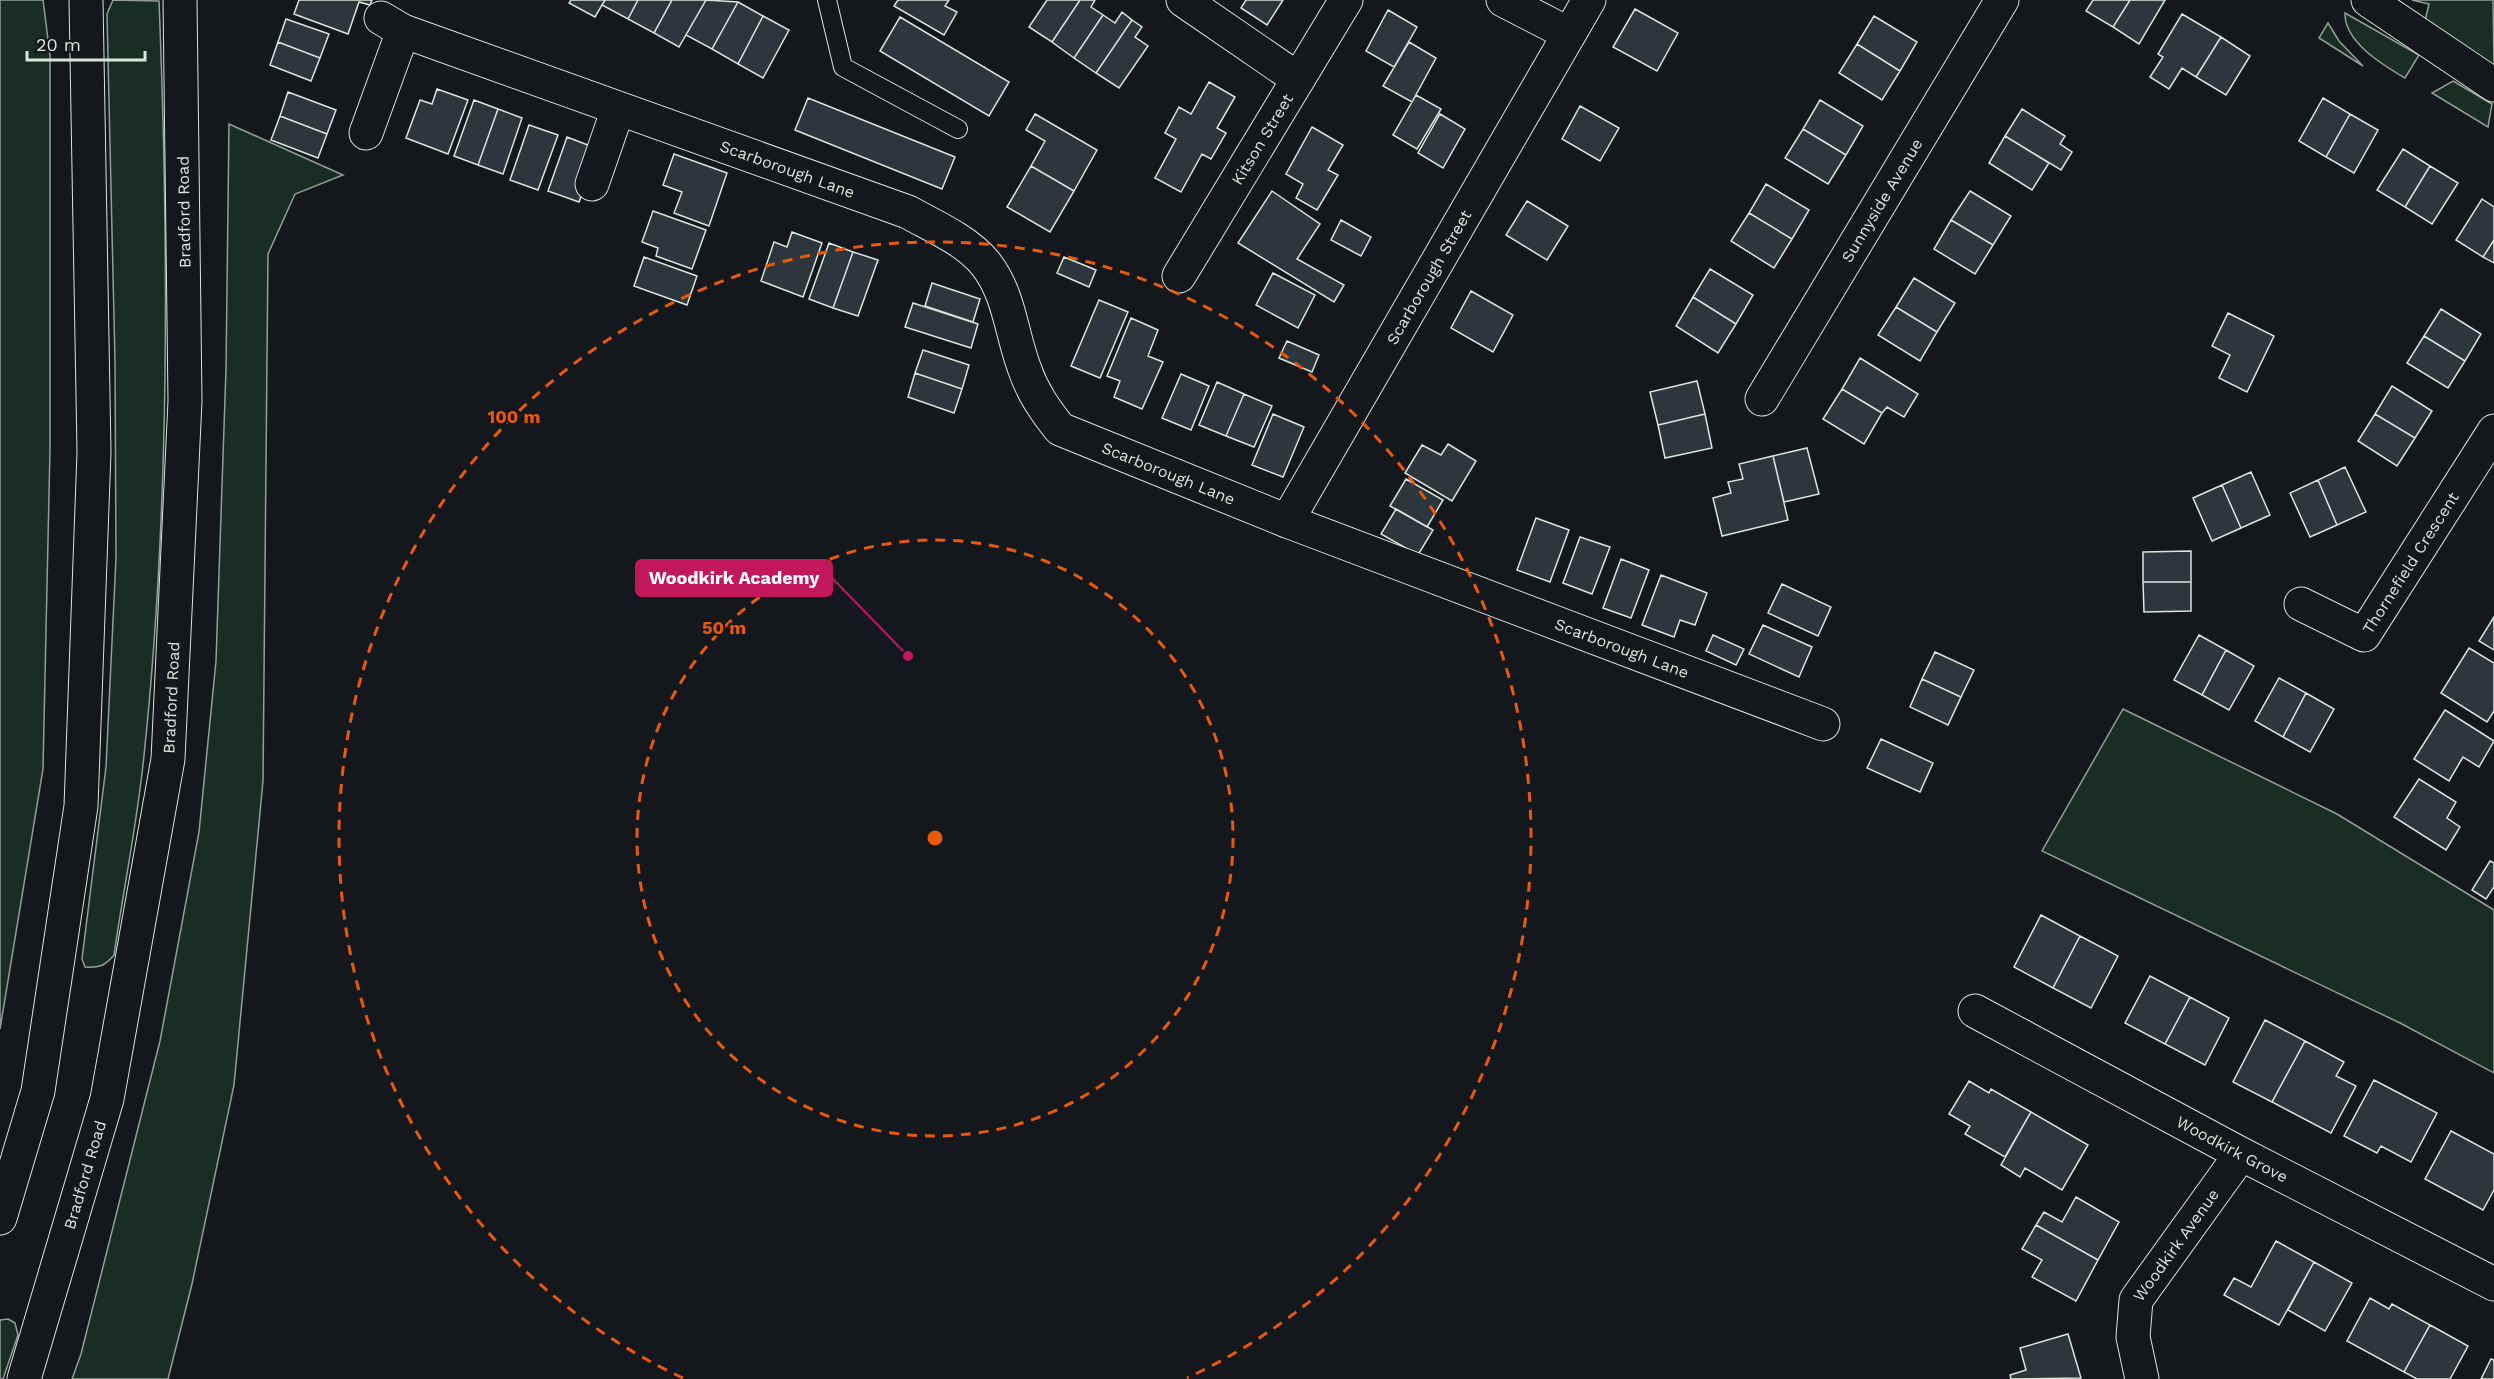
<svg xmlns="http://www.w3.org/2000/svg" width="2494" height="1379" viewBox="0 0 2494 1379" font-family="'Work Sans',sans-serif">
  <rect width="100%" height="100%" fill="#14181c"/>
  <path fill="#1a2d24" stroke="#939e99" stroke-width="1.5" d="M0,0H43L50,55V449L43,769L0,1029Z
    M113,0L159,1C169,252 170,516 143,765C136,829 123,892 114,955C105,966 99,968 85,967L82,959L106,767L116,558L115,362L107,14Z
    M2412,0H2493L2494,68L2424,25L2429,4Z
    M2345,13L2419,55L2405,78C2383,65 2344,42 2345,13Z
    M2328,23L2339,41L2363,66L2319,38Z
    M2453,81L2492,104L2488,127L2432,93Z
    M229,124L343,175L295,194L268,254L263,781L234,1085L192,1284L168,1379H72L81,1354L160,1041L199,832L216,661L226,369Z
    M2123,709L2337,814L2494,910V1073L2400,1023L2042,851Z
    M8,1319L15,1323L18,1335L3,1379H0V1320Z"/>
  <path fill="#2c363c" stroke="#d8e6dc" stroke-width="1.5" d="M299,0H372L370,5L359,2L348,34L294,14Z
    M571,0H605L595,17L569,3Z
    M605,0H638L628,19L602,5Z
    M638,0H672L654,33L628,19Z
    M672,0H706L679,47L654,33Z
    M706,0L738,2L712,49L686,35Z
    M898,0H949L945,6L957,12L944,35L894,6Z
    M1047,0H1080L1052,42L1029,27Z
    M1080,0H1095L1091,7L1103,15L1074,58L1052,42Z
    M1246,0H1283L1267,25L1241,8Z
    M2093,0H2130L2113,27L2086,11Z
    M2130,0H2165L2139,44L2113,27Z
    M738,2L763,16L738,64L712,49Z
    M1635,9L1678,33L1657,71L1613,47Z
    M1388,10L1417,27L1394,67L1366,51Z
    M1122,12L1132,20L1096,73L1074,58L1103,15L1115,23Z
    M2182,14L2221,37L2196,77L2182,68L2169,89L2150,77L2163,57L2158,54Z
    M763,16L789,30L763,78L738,64Z
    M1874,16L1917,42L1900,71L1857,44Z
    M900,17L1009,82L989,116L880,51Z
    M286,19L329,34L320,58L278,42Z
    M1132,20L1142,27L1135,37L1148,46L1119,88L1096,73Z
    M2221,37L2250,56L2226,95L2196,77Z
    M278,42L320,58L311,81L270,65Z
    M1409,42L1436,58L1412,102L1383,86Z
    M1857,44L1900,71L1882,100L1839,73Z
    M1209,82L1235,97L1217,128L1226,133L1211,159L1202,154L1181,192L1155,178L1176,139L1165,133L1179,107L1191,114Z
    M437,89L468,100L448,154L406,138L420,100L432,104Z
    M288,92L336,110L327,134L280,116Z
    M1416,95L1441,109L1417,149L1393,135Z
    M808,98L955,157L942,189L795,130Z
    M2323,98L2350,114L2326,157L2299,141Z
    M474,100L498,109L478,165L454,156Z
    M1820,100L1863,126L1846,155L1803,129Z
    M1580,106L1619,128L1600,161L1562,139Z
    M498,109L522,118L503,174L478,165Z
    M2022,109L2065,136L2060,144L2072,152L2061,170L2005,136Z
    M1035,114L1097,150L1074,191L1031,166L1045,141L1026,130Z
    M1440,114L1465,129L1443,168L1418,153Z
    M2350,114L2378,130L2354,173L2326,157Z
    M280,116L327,134L318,158L271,140Z
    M529,125L558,135L538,190L510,180Z
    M1312,127L1343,145L1328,170L1338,175L1317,210L1296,198L1303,184L1286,174Z
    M1803,129L1846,155L1828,184L1785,158Z
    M2005,136L2049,163L2032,190L1989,163Z
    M567,137L598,149L579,202L548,191Z
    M2403,149L2430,166L2405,207L2377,190Z
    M674,154L727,173L709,226L674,213L682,192L663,185Z
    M1031,166L1074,191L1050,232L1007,207Z
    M2430,166L2458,183L2432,224L2405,207Z
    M1766,184L1809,210L1792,239L1749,213Z
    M1272,191L1320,224L1297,259L1344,285L1334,302L1238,243Z
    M1970,191L2011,216L1993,245L1951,220Z
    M2482,199L2494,207V240L2483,257L2456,240Z
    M1527,201L1568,226L1547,260L1506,235Z
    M653,211L706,230L692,269L656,256L658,248L642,242Z
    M1749,213L1792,239L1774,268L1731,241Z
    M1341,220L1371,237L1361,256L1331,240Z
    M1951,220L1993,245L1975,274L1934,249Z
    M792,232L822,243L803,297L761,281L774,242L787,247Z
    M2494,240V263L2483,257Z
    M829,243L853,252L833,308L809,299Z
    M853,252L878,260L858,316L833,308Z
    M644,257L697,276L687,305L634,286Z
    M1064,257L1096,270L1089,287L1057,273Z
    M1710,269L1753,295L1736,324L1693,297Z
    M1273,273L1315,295L1298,328L1256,305Z
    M1914,278L1955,303L1937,332L1896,307Z
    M932,283L980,299L973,322L925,306Z
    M1471,291L1513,315L1493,352L1451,328Z
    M1693,297L1736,324L1718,353L1676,326Z
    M1099,300L1128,312L1100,378L1071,366Z
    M913,303L978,324L971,348L905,327Z
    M1896,307L1937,332L1920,361L1878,335Z
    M2441,309L2481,334L2465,361L2424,336Z
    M2228,313L2274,336L2247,392L2219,378L2230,355L2212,346Z
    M1131,318L1158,330L1148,356L1163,362L1142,409L1114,397L1120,381L1107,376Z
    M2424,336L2465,361L2448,388L2407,363Z
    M1287,341L1319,355L1312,372L1279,358Z
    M923,350L969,365L962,389L915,373Z
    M1860,358L1918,394L1904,417L1887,407L1882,413L1842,389Z
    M915,373L962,389L954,413L908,397Z
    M1181,374L1209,386L1191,430L1162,418Z
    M1697,381L1705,414L1658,425L1650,392Z
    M1217,382L1244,394L1226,436L1199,425Z
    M2392,386L2432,411L2415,438L2375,414Z
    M1842,389L1882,413L1864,444L1823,419Z
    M1244,394L1272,406L1254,447L1226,436Z
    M1273,414L1304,427L1283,477L1252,465Z
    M1705,414L1712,448L1665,458L1658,425Z
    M2375,414L2415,438L2397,466L2358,441Z
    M1448,444L1476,461L1452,501L1405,473L1422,445L1441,455Z
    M1807,448L1819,494L1784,502L1773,456Z
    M1773,456L1788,520L1722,536L1713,498L1731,493L1728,482L1743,479L1739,464Z
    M2345,467L2366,512L2337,525L2318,480Z
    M2251,472L2270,515L2241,528L2222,485Z
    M1406,479L1443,500L1427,527L1390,506Z
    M2318,480L2337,525L2310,537L2290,493Z
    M2222,485L2241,528L2212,541L2193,498Z
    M1396,509L1433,530L1418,555L1381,534Z
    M1536,518L1569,530L1550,582L1517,570Z
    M1580,537L1610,547L1592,594L1563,583Z
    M2191,551V582H2143V552Z
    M1621,559L1649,570L1631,618L1603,608Z
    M1661,575L1707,593L1695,625L1680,620L1674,637L1642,625Z
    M2143,582H2191V611L2144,612Z
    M1782,584L1831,607L1818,636L1768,613Z
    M2494,617V650L2479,641Z
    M1763,625L1812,647L1799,677L1749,654Z
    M1713,635L1744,649L1736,665L1706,651Z
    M2199,635L2226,650L2202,695L2174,680Z
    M2469,648L2494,663V711L2487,722L2441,693Z
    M2226,650L2254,666L2229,710L2202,695Z
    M1935,652L1974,670L1961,697L1922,679Z
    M2279,678L2306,693L2283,737L2255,721Z
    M1922,679L1961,697L1948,725L1910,707Z
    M2306,693L2334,709L2310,752L2283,737Z
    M2445,710L2494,741L2479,767L2463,757L2449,781L2414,759Z
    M1881,739L1933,763L1920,792L1867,768Z
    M2419,779L2456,802L2447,818L2460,827L2446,850L2394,817Z
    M2490,861L2494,863V887L2486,899L2472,890Z
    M2041,915L2080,936L2053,988L2014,967Z
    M2080,936L2118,956L2091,1008L2053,988Z
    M2150,976L2190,997L2165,1044L2125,1023Z
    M2190,997L2229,1018L2205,1065L2165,1044Z
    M2265,1020L2305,1041L2272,1102L2233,1082Z
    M2305,1041L2344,1062L2336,1076L2356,1086L2331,1133L2272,1102Z
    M2374,1080L2437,1113L2411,1162L2381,1146L2377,1153L2344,1136Z
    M1969,1081L1989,1093L1991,1089L2031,1112L2005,1157L1965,1134L1970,1126L1949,1114Z
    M2031,1112L2088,1145L2062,1190L2025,1168L2020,1177L2001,1165Z
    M2451,1131L2494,1154V1190L2483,1210L2425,1179Z
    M2076,1197L2119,1222L2098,1260L2036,1225L2044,1212L2062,1222Z
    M2036,1225L2098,1260L2076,1301L2032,1277L2042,1260L2022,1249Z
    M2276,1241L2314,1262L2279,1325L2224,1295L2234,1278L2251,1287Z
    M2314,1262L2352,1283L2325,1331L2288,1310Z
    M2370,1298L2389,1309L2392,1304L2430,1325L2404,1372L2347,1341Z
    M2430,1325L2468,1346L2450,1379H2417L2404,1372Z
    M2068,1334L2081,1378L2011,1379L2010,1375L2026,1370L2020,1348Z
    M2491,1359L2494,1360V1379H2481Z"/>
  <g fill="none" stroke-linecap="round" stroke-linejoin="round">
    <defs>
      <path id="lane" d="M827,0L843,67L958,129"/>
      <g id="street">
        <path d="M1183,0L1298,79"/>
        <path d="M1503,0L1569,34"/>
        <path d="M2368,0L2494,85"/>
        <path id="s1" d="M381,18L403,31L908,212C933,226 966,240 985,263C1010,294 1011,334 1025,370C1033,393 1045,410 1060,429L1287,521L1823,724"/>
        <path d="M366,133L403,31"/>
        <path d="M592,184L618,109"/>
        <path id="s2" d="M1179,276L1346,0"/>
        <path id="s3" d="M1762,399L2002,0"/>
        <path id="s4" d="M1287,521L1589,0"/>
        <path id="s5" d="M2301,604L2364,635L2494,431"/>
        <path id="s6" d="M1975,1011L2241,1154L2494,1284"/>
        <path id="s7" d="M2142,1379L2133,1337L2136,1300L2241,1154"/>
      </g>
      <g id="primary">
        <path d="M0,1218L38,1091L81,806L94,452L86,0"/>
        <path id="s8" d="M24,1379L107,1099L168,759L185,401L180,0"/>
      </g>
    </defs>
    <use href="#lane" stroke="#d8e6dc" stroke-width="20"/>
    <use href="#street" stroke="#d8e6dc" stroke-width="35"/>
    <use href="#primary" stroke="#d8e6dc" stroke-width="35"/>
    <use href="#lane" stroke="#14181c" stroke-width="18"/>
    <use href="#street" stroke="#14181c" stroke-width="33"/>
    <use href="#primary" stroke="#14181c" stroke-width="33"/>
  </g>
  <g fill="none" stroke="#e8590c" stroke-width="3" stroke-dasharray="10 8">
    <circle cx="935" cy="838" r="298"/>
    <path d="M683 1378A596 596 0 1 1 1187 1378"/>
  </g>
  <g text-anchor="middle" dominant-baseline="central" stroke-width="4.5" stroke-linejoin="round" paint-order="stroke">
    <g font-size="16" fill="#d8e6dc" stroke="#14181c">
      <text stroke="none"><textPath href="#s2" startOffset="160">Kitson Street</textPath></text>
      <text stroke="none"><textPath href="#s1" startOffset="434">Scarborough Lane</textPath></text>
      <text stroke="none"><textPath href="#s3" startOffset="232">Sunnyside Avenue</textPath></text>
      <text transform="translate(184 212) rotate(-91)">Bradford Road</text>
      <text stroke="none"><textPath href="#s4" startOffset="282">Scarborough Street</textPath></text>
      <text stroke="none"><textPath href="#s1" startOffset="956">Scarborough Lane</textPath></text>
      <text stroke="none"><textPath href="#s5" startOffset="156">Thornefield Crescent</textPath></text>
      <text stroke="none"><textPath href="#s1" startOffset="1442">Scarborough Lane</textPath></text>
      <text stroke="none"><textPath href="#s8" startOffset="699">Bradford Road</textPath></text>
      <text stroke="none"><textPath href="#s6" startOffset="292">Woodkirk Grove</textPath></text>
      <text stroke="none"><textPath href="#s8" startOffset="213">Bradford Road</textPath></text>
      <text stroke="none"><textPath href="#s7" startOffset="148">Woodkirk Avenue</textPath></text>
    </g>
  </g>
  <circle cx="935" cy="838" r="9" fill="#e8590c" stroke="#14181c" stroke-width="3"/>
  <g font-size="18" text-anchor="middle" font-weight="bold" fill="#e8590c" stroke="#14181c" stroke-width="4.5" stroke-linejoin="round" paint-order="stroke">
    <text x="514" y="423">100 m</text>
    <text x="724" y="634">50 m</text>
  </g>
  <path fill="none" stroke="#c2185b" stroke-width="2" d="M908 656L832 578"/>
  <circle fill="#c2185b" stroke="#14181c" stroke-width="2" cx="908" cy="656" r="6"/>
  <rect fill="#c2185b" stroke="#c2185b" stroke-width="2" x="636" y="560" width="196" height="36" rx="6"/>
  <g font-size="18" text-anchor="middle" font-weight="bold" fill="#fff">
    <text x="734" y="584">Woodkirk Academy</text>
  </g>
  <path d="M27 51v9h118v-9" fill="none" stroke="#d8e6dc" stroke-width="3"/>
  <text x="36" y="51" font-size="18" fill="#d8e6dc" stroke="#14181c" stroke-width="4.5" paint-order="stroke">20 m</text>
</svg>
